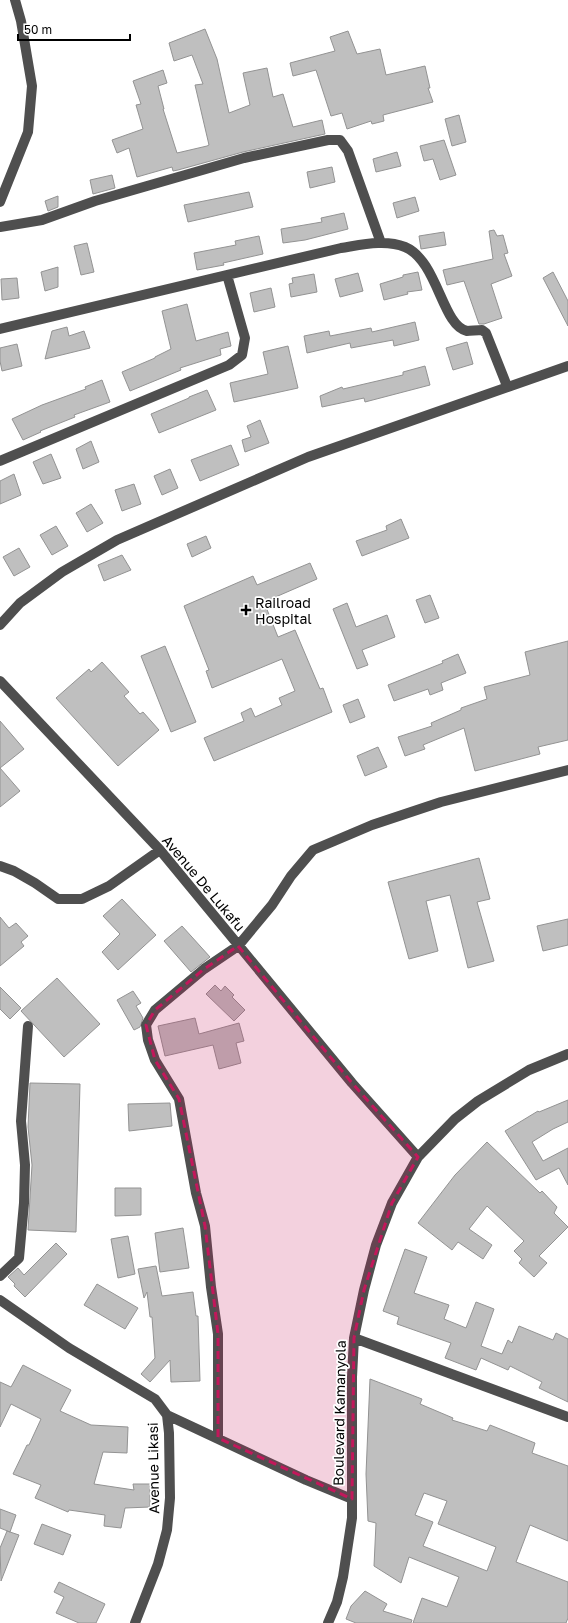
<svg xmlns="http://www.w3.org/2000/svg" width="568" height="1623" viewBox="0 0 568 1623" font-family="'Golos Text',sans-serif">
  <rect width="100%" height="100%" fill="#fff"/>
  <path fill="#bfbfbf" stroke="#939393" fill-rule="evenodd" d="M205,29L217,59L229,113L250,105L243,73L267,68L273,97L283,94L293,127L322,120L325,134L243,152L178,170L173,171L172,167L137,177L129,148L117,153L112,140L143,129L136,105L141,104L133,81L163,70L167,83L158,86L164,109H163L177,153L207,146L209,145L195,85L203,84L192,55L174,61L169,43Z
    M348,31L357,54L380,49L386,75L425,66L430,88H428L433,102L383,115L384,121L372,124L371,121L347,129L342,113L331,116L316,70L293,76L290,63L335,51L330,37Z
    M459,115L466,142L452,146L445,119Z
    M444,140L456,175L440,180L433,159L424,161L420,146Z
    M397,152L401,166L376,172L373,159Z
    M332,167L335,182L310,188L307,172Z
    M112,175L115,188L93,194L90,180Z
    M249,192L253,207L188,222L184,205Z
    M58,196V207L48,211L45,201Z
    M415,197L419,211L397,218L393,203Z
    M344,213L348,229L305,240L283,243L281,229L322,222L321,218Z
    M494,230L497,236L503,235L508,253L504,254L512,276L491,284L502,318L484,324H479L464,281L447,285L443,270L493,259L489,231Z
    M444,232L446,245L421,249L419,236Z
    M259,236L263,254L223,263L224,265L197,270L194,253L236,245L235,241Z
    M87,243L94,272L81,275L74,246Z
    M58,267V287L45,291L41,272Z
    M418,272L422,290L407,292L408,294L384,300L380,284L403,277V275Z
    M553,272L568,301V326L543,278Z
    M358,273L363,291L340,297L335,279Z
    M314,274L317,292L291,297L289,284L293,283L292,278Z
    M17,278L19,298L2,300L1,279Z
    M271,288L275,307L254,312L250,293Z
    M187,304L196,341L228,332L231,346L220,349L221,355L180,368L181,370L130,391L122,372L155,358V357L171,349L162,311Z
    M415,322L419,340L394,346L393,340L351,348L350,343L307,353L304,336L329,331L330,336L371,328L372,332Z
    M67,327L69,336L84,331L90,348L45,359L52,331Z
    M467,342L473,364L453,370L446,348Z
    M17,344L22,366L2,371L0,361V348Z
    M288,346L298,388L234,402L230,383L268,374L263,352Z
    M425,366L430,385L365,402L364,398L322,407L320,396L342,387L343,389L403,375V372Z
    M102,380L110,402L74,415L75,417L40,431L41,432L23,440L12,419L42,405L86,389L85,387Z
    M207,390L216,410L159,433L151,414L189,398V397Z
    M260,420L269,443L245,452L242,440L251,437L247,426Z
    M91,441L99,462L83,469L76,449Z
    M231,445L239,465L200,481L191,460Z
    M51,454L61,478L43,484L33,462Z
    M170,469L178,488L162,495L154,476Z
    M14,474L21,495L0,504V481Z
    M134,484L141,504L122,511L115,490Z
    M91,504L103,523L87,532L76,513Z
    M401,519L409,538L362,556L356,541L387,530L386,526Z
    M56,526L68,546L52,555L40,535Z
    M206,536L211,548L192,557L187,544Z
    M19,548L30,567L14,576L3,557Z
    M122,555L131,570L104,581L98,565Z
    M310,563L317,579L264,602L278,637L295,630L320,689L323,688L332,712L214,761L204,738L244,721L241,713L251,708L255,717L282,705L279,698L295,691L282,659L212,688L206,671L209,670L184,606L253,576L257,585Z
    M430,595L439,618L425,623L416,600Z
    M347,603L356,627L387,615L395,637L362,650L368,665L357,669L333,609Z
    M568,641V740L538,747L540,754L475,771L464,728L423,745L425,749L405,756L398,737L432,726L431,723L461,710V708L487,699L484,687L530,675L525,652Z
    M165,646L196,722L171,732L141,656Z
    M458,654L466,673L441,683L443,690L430,695L428,689L394,701L388,685L443,663L442,661Z
    M102,662L129,692L124,696L140,714L143,712L159,730L118,766L56,698L89,669L91,672Z
    M358,699L365,717L350,723L343,705Z
    M0,721L24,749L0,768L20,791L0,807Z
    M378,747L387,767L365,776L357,756Z
    M479,858L490,899L477,902L494,961L468,968L450,895L426,901L438,951L409,959L388,882Z
    M122,899L156,935L118,970L102,952L120,934L103,916Z
    M0,917L9,928L16,923L28,936L21,942L24,946L0,966Z
    M568,919V945L543,951L537,926Z
    M182,926L210,957L191,972L164,941Z
    M57,978L100,1024L64,1057L21,1011Z
    M215,985L221,991L225,986L234,995L232,997L245,1010L234,1021L206,994Z
    M0,987L21,1008L10,1019L0,1009Z
    M133,991L141,1003L136,1006L143,1018L140,1027L134,1030L117,1000Z
    M195,1018L199,1034L239,1023L244,1041L236,1043L241,1063L219,1069L213,1045L165,1056L158,1026Z
    M30,1083L80,1084L76,1232L28,1230L32,1165L28,1127Z
    M568,1100V1122L553,1129L532,1142L543,1161L568,1148V1185L559,1168L536,1180L505,1131L538,1111L539,1112Z
    M170,1103L172,1126L129,1131L128,1104Z
    M487,1142L540,1193L542,1191L557,1207L554,1213L568,1227L539,1256L547,1263L534,1277L519,1263L522,1259L514,1251L524,1241L487,1206L469,1229L492,1245L483,1259L458,1242L452,1250L418,1223L455,1175Z
    M115,1188H141V1215L115,1216Z
    M183,1228L189,1268L160,1272L155,1233Z
    M128,1236L135,1274L118,1278L111,1239Z
    M56,1243L67,1254L25,1297L14,1286L15,1284L8,1277L18,1268L24,1275Z
    M405,1249L427,1257L414,1293L449,1305L444,1319L466,1328L476,1302L494,1309L481,1346L502,1354L508,1340L512,1343L519,1326L553,1340L556,1333L568,1339V1402L539,1388L542,1382L510,1366L508,1370L481,1358L476,1370L445,1358L451,1343L397,1324L399,1317L383,1311Z
    M156,1266L162,1296L193,1292L196,1316H198L200,1381L171,1382L170,1360L150,1382L141,1374L155,1358L152,1317H150L147,1292L144,1298L138,1269Z
    M97,1284L138,1308L125,1329L84,1305Z
    M23,1365L71,1390L60,1411L91,1425L128,1427L127,1453L103,1452L94,1484L134,1490L133,1484H150V1507L125,1508L121,1528L104,1526L105,1515L69,1510L68,1512L35,1498L41,1485L13,1474L27,1445H29L41,1419L11,1404L0,1427V1382L11,1387Z
    M370,1379L422,1399L420,1404L453,1418L452,1420L487,1431L490,1425L535,1443L532,1453L568,1466V1541L530,1525L516,1562L568,1582V1618L566,1623H413L422,1598L447,1607L459,1577L409,1557L401,1583L374,1566L376,1523L368,1521L366,1474ZM424,1493L447,1501L438,1524L496,1547L487,1571L423,1546L433,1522L415,1515Z
    M0,1509L16,1515L10,1532L0,1528Z
    M42,1524L71,1535L63,1555L34,1544Z
    M7,1531L19,1535L1,1581L0,1548Z
    M59,1582L105,1604L96,1623H79L56,1613L64,1597L54,1592Z
    M365,1591L387,1604L383,1611L412,1620L411,1623H356L346,1619L351,1606Z"/>
  <g fill="none" stroke-linecap="round" stroke-linejoin="round">
    <path stroke="#4f4f4f" stroke-width="10" d="M0,202L28,132L32,86L21,21L15,0
      M0,227L42,220L95,201L147,186L244,158L328,140H340L348,151L381,243
      M0,329L341,248C361,245 385,239 405,247C438,261 442,326 467,331C471,331 477,330 482,330L486,333L507,386
      M0,461L229,365L242,355L245,338L227,275
      M0,625L20,603L62,572L117,540L308,457L568,366
      M0,681L160,850L352,1083L418,1157
      M0,866L14,871L35,883L58,899H82L109,886L160,850
      M0,1276L19,1258L24,1203L25,1165L21,1121L28,1026
      M0,1300L69,1348L155,1399L167,1415L169,1433L170,1498L167,1530L158,1564L135,1623
      M354,1338L568,1417
      M167,1415L306,1480L352,1499
      M218,1438V1334L211,1287L205,1226L196,1193L179,1099L155,1060L148,1040L146,1025L155,1010L204,969L238,946L272,905L291,876L313,850L372,825L441,802L568,770
      M328,1623L337,1602L343,1577L352,1518V1377L354,1338L364,1290L376,1245L392,1203L418,1157L455,1119L478,1101L529,1070L568,1054"/>
  </g>
  <path fill="#c2185b" fill-opacity="0.2" stroke="#c2185b" stroke-width="3" stroke-dasharray="8 5" stroke-linejoin="round" d="M238,946L352,1083L418,1157L392,1203L364,1290L354,1338L352,1499L218,1438V1334L205,1226L179,1099L155,1060L146,1025L155,1010L204,969Z"/>
  <path fill="#000" stroke="#fff" stroke-width="1.5" d="M244 604h4v4h4v4h-4v4h-4v-4h-4v-4h4z"/>
  <g text-anchor="middle" dominant-baseline="central" stroke-width="3.5" stroke-linejoin="round" paint-order="stroke">
    <g font-size="14" fill="#000" stroke="#fff" text-anchor="start">
      <text x="255" y="602">Railroad<tspan x="255" dy="16">Hospital</tspan></text>
    </g>
    <g font-size="14" fill="#000" stroke="#fff">
      <text transform="translate(204 883) rotate(50)">Avenue De Lukafu</text>
      <text transform="translate(339 1413) rotate(-89)">Boulevard Kamanyola</text>
      <text transform="translate(153 1468) rotate(-91)">Avenue Likasi</text>
    </g>
  </g>
  <path d="M18 34v6h112v-6" fill="none" stroke="#000000" stroke-width="2"/>
  <text x="24" y="34" font-size="12" fill="#000000" stroke="#ffffff" stroke-width="3" paint-order="stroke">50 m</text>
</svg>
